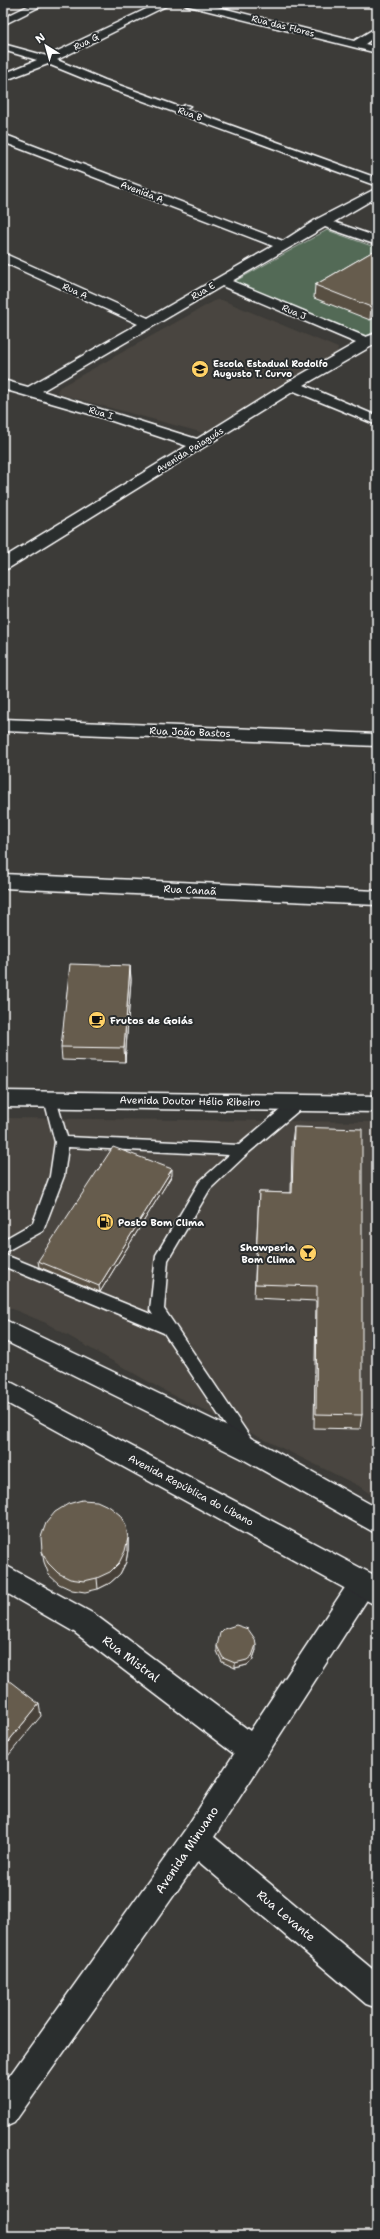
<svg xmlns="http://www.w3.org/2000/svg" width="380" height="2239" viewBox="0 0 380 2239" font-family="'Shantell Sans',sans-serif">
  <rect width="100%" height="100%" fill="#3c3b38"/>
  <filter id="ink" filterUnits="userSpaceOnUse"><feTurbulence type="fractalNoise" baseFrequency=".025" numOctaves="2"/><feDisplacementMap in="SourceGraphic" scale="8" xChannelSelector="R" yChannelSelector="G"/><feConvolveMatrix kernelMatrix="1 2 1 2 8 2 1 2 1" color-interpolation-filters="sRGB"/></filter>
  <g filter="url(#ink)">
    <path fill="#49453f" d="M216,300H222L338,348L337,352L204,433L59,394L57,391L60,387Z
      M3,1118L377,1122V1499L359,1486L163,1390L46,1323L3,1305Z"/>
    <path fill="#526a56" stroke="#a8b4aa" d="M327,230L377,248V330L364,338L232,283Z"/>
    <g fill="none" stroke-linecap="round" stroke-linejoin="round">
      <defs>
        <path id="lane" d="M185,105L190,106L181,111H177V109Z
          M50,1094L55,1095L56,1099L67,1137L239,1145L294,1098H304L305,1102L304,1106L247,1154L210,1189L168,1260L164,1309L252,1440L254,1445L252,1450L247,1452L242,1450L164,1333L3,1266V1254L153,1315L150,1310L156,1255L200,1181L229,1155L68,1147L64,1176L43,1231L3,1253V1240L33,1223L50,1176L55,1142L44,1099L45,1095Z"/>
        <path id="street" d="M34,3H47L3,25V18Z
          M159,3H172L57,60L105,80L377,178V186L97,84L48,64L3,81V74L37,60L3,50V44L47,56Z
          M184,3H202L354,41L377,27V35L365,44L377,47V53L185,5Z
          M3,134L283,241L317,219L377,188V197L334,222L377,237V245L325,227L232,281L366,337L377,333V343L304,385L377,416V425L294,391L9,568L3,570V558L187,446L100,417L3,389V380L28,387L138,324L3,262V253L148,318L273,246L3,142ZM222,286L356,343L288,382L197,439L42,391Z
          M3,719L377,734V746L3,731Z
          M3,874L377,891V905L3,888Z
          M3,1564L94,1614L250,1731L354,1574L363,1570L372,1574L376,1583L372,1592L214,1837L377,1973V2008L366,2004L198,1861L14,2123L3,2128V2085L185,1830L234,1754L74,1632L3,1591Z"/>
        <path id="primary" d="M3,1091L377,1096V1112L3,1107Z
          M3,1319L259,1442L377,1508V1534L241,1458L3,1340Z
          M3,1378L372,1574L377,1577V1606L3,1401Z"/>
      </defs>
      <use href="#lane" stroke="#fff" stroke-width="3"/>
      <use href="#street" stroke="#fff" stroke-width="3"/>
      <use href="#primary" stroke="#fff" stroke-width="3"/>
      <path stroke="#fff" stroke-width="2.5" stroke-dasharray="3 3" stroke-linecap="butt" d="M3,1420V1423"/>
      <use href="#lane" fill="#2a2d2e" fill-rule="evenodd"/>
      <use href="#street" fill="#2a2d2e" fill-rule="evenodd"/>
      <use href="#primary" fill="#2a2d2e" fill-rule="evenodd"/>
    </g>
    <path fill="#584f43" stroke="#fff" d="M377,249V316L370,320L314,298L315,285Z
      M130,966L131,980L125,1062L62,1060L61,1047Z
      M294,1127L362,1415L360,1429L314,1428L316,1301L254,1298L259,1192L291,1193L292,1142Z
      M172,1175L100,1292L39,1267L38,1261Z
      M128,1538V1550L126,1562L120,1574L110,1583L98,1589L85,1592L72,1590L59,1584L49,1575L44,1562L42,1551Z
      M217,1646L256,1650L252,1661L247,1665L235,1668L222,1662L217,1651Z"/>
    <path fill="#474037" stroke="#fff" d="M377,303V316L370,320L371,307Z
      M130,966L131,980L125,1062L124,1048Z
      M172,1169V1175L100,1292L99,1286Z
      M128,1538V1550L126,1562L120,1574L110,1583L98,1589L97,1578Z
      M256,1645V1650L252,1661L247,1665L235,1668V1663Z
      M39,1704L41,1716L3,1762V1748Z"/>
    <path fill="#665c4e" stroke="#fff" d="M377,249V303L371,307L315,285Z
      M70,964L130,966L124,1048L61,1047Z
      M294,1127L362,1129V1415L316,1414L317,1286L255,1284L259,1192L292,1193Z
      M113,1147L172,1169L99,1286L38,1261Z
      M82,1500L97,1501L110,1507L120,1515L126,1526L128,1538L125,1551L119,1563L110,1572L97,1578L84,1581L70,1579L58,1573L48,1563L42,1551L41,1537L46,1523L55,1512L68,1504Z
      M236,1625L248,1629L255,1639L256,1645L252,1656L247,1660L235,1663L223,1658L217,1646L220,1633L224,1629Z
      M3,1676L39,1704L3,1748Z"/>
  </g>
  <defs>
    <symbol id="school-disc" viewBox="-11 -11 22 22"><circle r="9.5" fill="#ffd166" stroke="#2a2d2e"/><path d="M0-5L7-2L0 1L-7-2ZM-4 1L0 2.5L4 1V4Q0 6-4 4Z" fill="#111"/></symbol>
    <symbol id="cafe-disc" viewBox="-11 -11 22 22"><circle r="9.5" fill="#ffd166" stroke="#2a2d2e"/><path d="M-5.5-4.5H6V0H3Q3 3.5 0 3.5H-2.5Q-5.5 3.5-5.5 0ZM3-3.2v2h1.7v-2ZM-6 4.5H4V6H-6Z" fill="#111"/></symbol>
    <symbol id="fuel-disc" viewBox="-11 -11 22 22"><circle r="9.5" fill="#ffd166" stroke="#2a2d2e"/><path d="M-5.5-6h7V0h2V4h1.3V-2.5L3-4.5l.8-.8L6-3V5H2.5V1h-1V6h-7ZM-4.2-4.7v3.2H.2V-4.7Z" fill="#111"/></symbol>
    <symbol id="bar-disc" viewBox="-11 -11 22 22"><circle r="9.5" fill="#ffd166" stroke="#2a2d2e"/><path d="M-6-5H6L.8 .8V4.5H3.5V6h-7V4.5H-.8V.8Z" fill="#111"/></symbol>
  </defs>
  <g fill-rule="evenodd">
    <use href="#school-disc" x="190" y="359" width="20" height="20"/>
    <use href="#cafe-disc" x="87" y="1010" width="20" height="20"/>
    <use href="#fuel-disc" x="95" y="1212" width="20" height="20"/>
    <use href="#bar-disc" x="298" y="1243" width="20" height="20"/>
  </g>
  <g text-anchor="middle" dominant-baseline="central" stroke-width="4" stroke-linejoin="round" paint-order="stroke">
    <g font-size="9" fill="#fff" stroke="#2a2d2e">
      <text transform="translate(283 26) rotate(14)">Rua das Flores</text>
      <text transform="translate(86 42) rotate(-26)">Rua G</text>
      <text transform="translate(190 114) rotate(20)">Rua B</text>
      <text transform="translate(142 192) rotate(21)">Avenida A</text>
      <text transform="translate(75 291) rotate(24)">Rua A</text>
      <text transform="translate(203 291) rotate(-30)">Rua E</text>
      <text transform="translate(294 312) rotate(23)">Rua J</text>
      <text transform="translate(101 413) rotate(17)">Rua I</text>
      <text transform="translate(190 450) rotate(-32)">Avenida Paiaguás</text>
    </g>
    <g font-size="9" font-weight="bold" fill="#fff" stroke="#2a2d2e" text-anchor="start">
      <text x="213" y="364">Escola Estadual Rodolfo<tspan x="213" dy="10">Augusto T. Curvo</tspan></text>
    </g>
    <g font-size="10" fill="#fff" stroke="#2a2d2e">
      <text transform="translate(190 732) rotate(2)">Rua João Bastos</text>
      <text transform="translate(190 890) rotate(3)">Rua Canaã</text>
      <text transform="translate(190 1101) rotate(1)">Avenida Doutor Hélio Ribeiro</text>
      <text transform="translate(191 1490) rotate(28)">Avenida República do Líbano</text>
    </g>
    <g font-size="10" font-weight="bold" fill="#fff" stroke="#2a2d2e" text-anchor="start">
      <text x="110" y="1020">Frutos de Goiás</text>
      <text x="118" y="1222">Posto Bom Clima</text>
      <text x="295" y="1247" text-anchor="end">Showperia<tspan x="295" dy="12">Bom Clima</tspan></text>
    </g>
    <g font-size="12" fill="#fff" stroke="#2a2d2e">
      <text transform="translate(131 1659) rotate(37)">Rua Mistral</text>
      <text transform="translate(187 1850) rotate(-56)">Avenida Minuano</text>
      <text transform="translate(286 1916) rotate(40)">Rua Levante</text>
    </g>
  </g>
  <rect width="380" height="2239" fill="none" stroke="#2a2d2e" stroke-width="16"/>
  <rect x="8" y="8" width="364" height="2223" fill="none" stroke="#fff" stroke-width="1.5" filter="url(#ink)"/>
  <g transform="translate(46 46) rotate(323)" stroke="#2a2d2e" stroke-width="3" paint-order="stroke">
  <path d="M0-3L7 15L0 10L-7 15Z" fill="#ffffff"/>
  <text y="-6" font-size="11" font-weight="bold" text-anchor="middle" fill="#ffffff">N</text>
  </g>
</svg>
